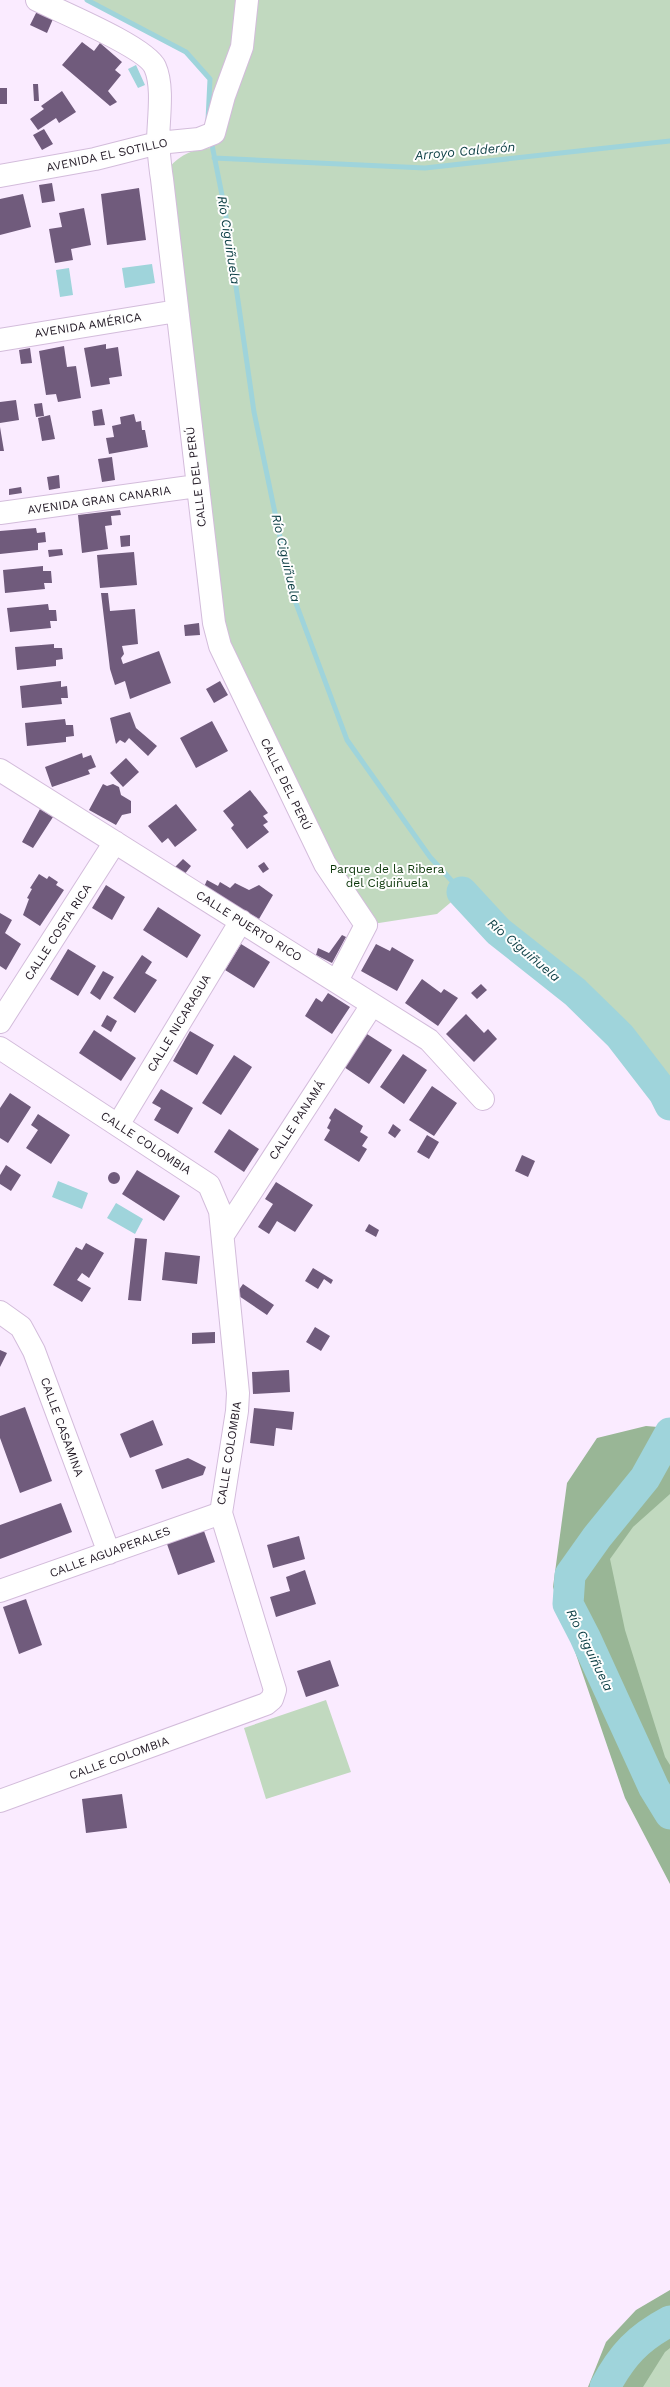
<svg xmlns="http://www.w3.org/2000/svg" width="670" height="2387" viewBox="0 0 670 2387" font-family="'Work Sans',sans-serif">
  <rect width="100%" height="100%" fill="#faebff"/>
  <path fill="#c1d9bf" d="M87,0H670V1105L664,1093L620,1036L575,992L498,931L463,892L437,914L366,925L220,646L169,168C180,154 196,148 212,148L208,123L209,79L186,52Z
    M670,1433V1814L570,1575Z
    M326,1700L351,1772L266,1799L244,1728Z
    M670,2321V2387H605Z"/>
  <path fill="#99b696" d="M646,1426L670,1428V1494L633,1527L610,1559L625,1630L665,1757L670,1765V1884L625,1798L553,1587L567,1483L597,1438Z
    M670,2290V2348L665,2352L643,2387H588L606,2342L636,2310Z"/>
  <path fill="#9fd4db" d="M136,65L145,85L138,88L128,69Z
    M152,264L155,283L125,288L122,268Z
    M69,268L73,295L60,297L56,270Z
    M58,1181L88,1193L82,1209L52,1197Z
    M116,1203L143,1219L135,1234L107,1218Z"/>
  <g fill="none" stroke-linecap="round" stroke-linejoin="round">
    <path stroke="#9fd4db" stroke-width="5" d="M87,0L186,52L210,79L208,120
      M211,140L225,210L254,412L291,590L347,740L430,857L462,892
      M214,158L425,168L670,141"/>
    <path stroke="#9fd4db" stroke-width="31" d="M462,892L498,931L575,992L620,1036L664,1093L670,1105
      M670,1433L645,1478L597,1537L570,1575L568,1604L585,1637L654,1788L670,1814
      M605,2387C622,2355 638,2338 670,2321"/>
  </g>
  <path fill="#705b7c" d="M37,11L53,19L47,33L30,25Z
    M82,42L94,51L100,43L122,62L115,70L121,75L108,91L117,102L110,106L62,65Z
    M33,84H38L39,101H34Z
    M0,88H7V104H0Z
    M62,91L76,112L59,123L56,118L38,130L30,119L44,109L41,106Z
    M44,129L53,144L42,150L33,135Z
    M52,183L55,201L42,203L39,185Z
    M139,188L146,240L107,245L101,194Z
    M23,194L31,227L0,235V199Z
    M84,208L91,245L71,249L73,260L55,263L49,229L62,227L59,213Z
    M106,344V349L118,347L122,376L109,378L110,384L91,387L84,348Z
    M64,346L67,367L76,366L81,398L58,402L56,394L46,395L39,351Z
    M30,348L32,363L21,364L19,350Z
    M16,400L19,420L0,423V402Z
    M42,403L44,416L36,417L34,404Z
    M102,409L105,425L94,426L92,411Z
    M134,414L136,422L141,421L142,430H145L148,447L109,454L106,438L114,437L112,426L121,424L120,417Z
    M50,415L55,439L42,441L38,418Z
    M0,427L4,451H0Z
    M112,457L115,480L102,482L98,459Z
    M59,475L60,488L49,490L47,477Z
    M21,487L22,493L9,495V489Z
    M120,510L121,515L111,516L112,525L105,526L108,549L82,553L78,515Z
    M36,528L37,533L45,532L46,542L38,543V550L0,554V531Z
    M130,535V546L121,547L120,536Z
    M62,549L63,555L49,557L48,550Z
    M134,552L137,585L100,588L97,555Z
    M43,566V571H51L52,583H44L45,589L5,593L3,570Z
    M101,593H108L110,611L135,609L138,644L122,646L124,654L121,658L123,664L159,651L171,683L130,699L125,681L115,685L110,669Z
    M48,604L49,610H56L57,621H50L51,628L10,632L7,608Z
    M199,623L200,635L185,636L184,625Z
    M54,644V648H62L63,659L56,660V666L17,670L15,647Z
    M61,681V687L67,686L68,698H61L62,704L22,708L20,686Z
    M220,681L228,695L214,703L206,689Z
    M130,712L136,728L157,746L148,756L129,738L125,743L120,740L116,744L110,718Z
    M65,719L66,725H73L74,736L66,737V742L27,746L25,723Z
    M212,721L228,751L196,768L180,738Z
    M82,753L83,758L91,755L96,767L88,770L90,774L52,787L45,767Z
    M126,758L139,772L123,787L110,773Z
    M103,784L107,786L113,784L119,787L121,795L131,801V813L122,815L116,825L89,810Z
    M250,790L268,813L263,816L268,822L263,825L269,832L247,849L231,828L234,825L223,811Z
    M176,804L197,830L175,847L168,838L162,843L148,826Z
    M40,809L53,817L33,848L22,842Z
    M183,859L191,866L184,875L174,868Z
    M264,862L269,869L263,873L258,866Z
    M39,874L47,879L49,876L58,882L56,885L64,890L40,926L23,915L29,899L27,898L32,889L30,888Z
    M207,880L218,886L220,882L230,888L235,883L249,890L259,885L273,895L259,919L204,887Z
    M106,885L125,897L112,920L92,908Z
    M158,907L201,935L187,958L143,930Z
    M0,913L12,920L5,933L21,944L6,970L0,966Z
    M342,935L346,937L332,963L316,955L318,948L329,953Z
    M241,944L270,962L254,988L225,970Z
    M376,944L390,951L392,947L414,960L397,991L361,971Z
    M68,949L96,966L78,996L50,979Z
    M142,955L152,962L145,973L157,980L135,1013L113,998Z
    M103,971L114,977L100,1000L90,993Z
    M422,979L441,993L444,989L458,998L438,1026L405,1003Z
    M481,984L487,990L477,999L471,993Z
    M328,993L350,1007L332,1034L305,1016L316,998L322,1002Z
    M466,1014L484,1033L488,1029L497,1039L474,1062L446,1034Z
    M107,1015L117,1021L111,1032L101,1026Z
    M94,1030L136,1058L121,1081L79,1053Z
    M190,1031L214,1045L197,1075L173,1061Z
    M367,1034L392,1050L369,1084L344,1067Z
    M403,1054L427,1070L404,1104L380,1087Z
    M234,1055L252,1067L221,1115L202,1103Z
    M432,1086L457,1103L434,1136L409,1120Z
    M161,1089L193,1108L178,1134L154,1120L161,1108L152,1103Z
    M10,1093L31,1107L8,1143L0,1138V1108Z
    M335,1108L363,1126L360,1132L368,1137L362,1146L367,1149L359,1162L324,1140L330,1130L327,1128L331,1120L329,1118Z
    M38,1114L70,1135L51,1164L26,1148L38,1130L31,1125Z
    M393,1124L401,1130L395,1138L388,1133Z
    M229,1129L259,1149L244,1172L214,1152Z
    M427,1135L439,1142L429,1159L417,1152Z
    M522,1155L535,1161L528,1177L515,1171Z
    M6,1165L21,1175L11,1191L0,1184V1175Z
    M137,1170L180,1196L164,1221L122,1194Z
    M108 1178a6 6 0 1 1 12 0a6 6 0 1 1-12 0Z
    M276,1182L313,1205L295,1232L277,1221L269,1234L258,1227L273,1204L265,1199Z
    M369,1224L379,1230L376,1237L365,1231Z
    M135,1238L147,1239L141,1301L128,1300Z
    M86,1243L104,1253L89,1278L82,1273L77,1280L91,1288L82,1302L53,1285L76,1247L82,1250Z
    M165,1252L200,1256L197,1284L162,1280Z
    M313,1268L333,1280L331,1284L324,1279L318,1289L305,1281Z
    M243,1284L274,1305L267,1315L236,1294Z
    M315,1327L330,1336L321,1351L306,1342Z
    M215,1332V1343L192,1344V1333Z
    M0,1350L7,1353L0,1367Z
    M289,1370L290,1392L253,1394L252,1372Z
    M25,1407L52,1481L20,1493L0,1438V1416Z
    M254,1408L294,1412L292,1430L276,1428L274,1446L250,1443Z
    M153,1420L163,1445L130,1458L120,1434Z
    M188,1458L206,1467L203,1475L162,1489L155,1470Z
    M61,1503L72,1532L0,1559V1525Z
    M204,1531L215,1562L178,1575L167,1544Z
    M299,1536L305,1559L273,1568L267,1545Z
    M305,1570L316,1604L276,1617L270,1597L290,1591L286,1577Z
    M26,1599L42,1645L19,1654L3,1607Z
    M330,1660L339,1686L306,1697L297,1671Z
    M122,1794L127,1828L86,1833L82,1799Z"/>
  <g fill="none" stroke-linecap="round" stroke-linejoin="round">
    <defs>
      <path id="minor" d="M37,0C61,12 146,47 155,67C164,87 158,121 158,143C159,155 160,167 162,179L214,623L220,646L325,864L366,925L337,981
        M0,176L95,159L158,143L199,139L214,133L224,96L242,47L247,0
        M0,340L177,311
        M0,513L197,486
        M0,770L429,1040L483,1099
        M0,1022L115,842
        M0,1048L209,1185L220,1211L238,1393L237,1411L221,1513L275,1690L272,1699L266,1704L0,1801
        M118,1125L241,921
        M223,1235L372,1005
        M0,1312L21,1327L34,1351L109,1553
        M0,1591L221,1513"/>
    </defs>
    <use href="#minor" stroke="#d3bcdb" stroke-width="24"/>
    <use href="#minor" stroke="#fff" stroke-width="22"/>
  </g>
  <g text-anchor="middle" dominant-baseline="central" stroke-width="4" stroke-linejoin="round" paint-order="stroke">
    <g font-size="12" fill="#211824" stroke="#fefefe">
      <text transform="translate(107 155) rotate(-12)">AVENIDA EL SOTILLO</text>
      <text transform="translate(88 325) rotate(-9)">AVENIDA AMÉRICA</text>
      <text transform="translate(196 477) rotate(-97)">CALLE DEL PERÚ</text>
      <text transform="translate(99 500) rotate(-8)">AVENIDA GRAN CANARIA</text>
      <text transform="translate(286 784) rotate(64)">CALLE DEL PERÚ</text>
      <text transform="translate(249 926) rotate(32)">CALLE PUERTO RICO</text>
      <text transform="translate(58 932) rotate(-57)">CALLE COSTA RICA</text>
      <text transform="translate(179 1023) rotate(-59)">CALLE NICARAGUA</text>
      <text transform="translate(297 1120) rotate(-57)">CALLE PANAMÁ</text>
      <text transform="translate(146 1143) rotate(33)">CALLE COLOMBIA</text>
      <text transform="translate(62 1427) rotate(70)">CALLE CASAMINA</text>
      <text transform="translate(229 1453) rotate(-81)">CALLE COLOMBIA</text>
      <text transform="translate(110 1552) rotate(-20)">CALLE AGUAPERALES</text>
      <text transform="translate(119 1758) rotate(-20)">CALLE COLOMBIA</text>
    </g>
    <g font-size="12" fill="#083406" stroke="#fefefe">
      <text x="387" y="869">Parque de la Ribera<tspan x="387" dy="14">del Ciguiñuela</tspan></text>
    </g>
    <g font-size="13" font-style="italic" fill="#0a3d43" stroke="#fefefe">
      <text transform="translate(465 151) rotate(-5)">Arroyo Calderón</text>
      <text transform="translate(229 240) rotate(81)">Río Ciguiñuela</text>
      <text transform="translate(286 558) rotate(77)">Río Ciguiñuela</text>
      <text transform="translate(524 950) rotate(40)">Río Ciguiñuela</text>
      <text transform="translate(590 1650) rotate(64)">Río Ciguiñuela</text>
    </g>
  </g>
</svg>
